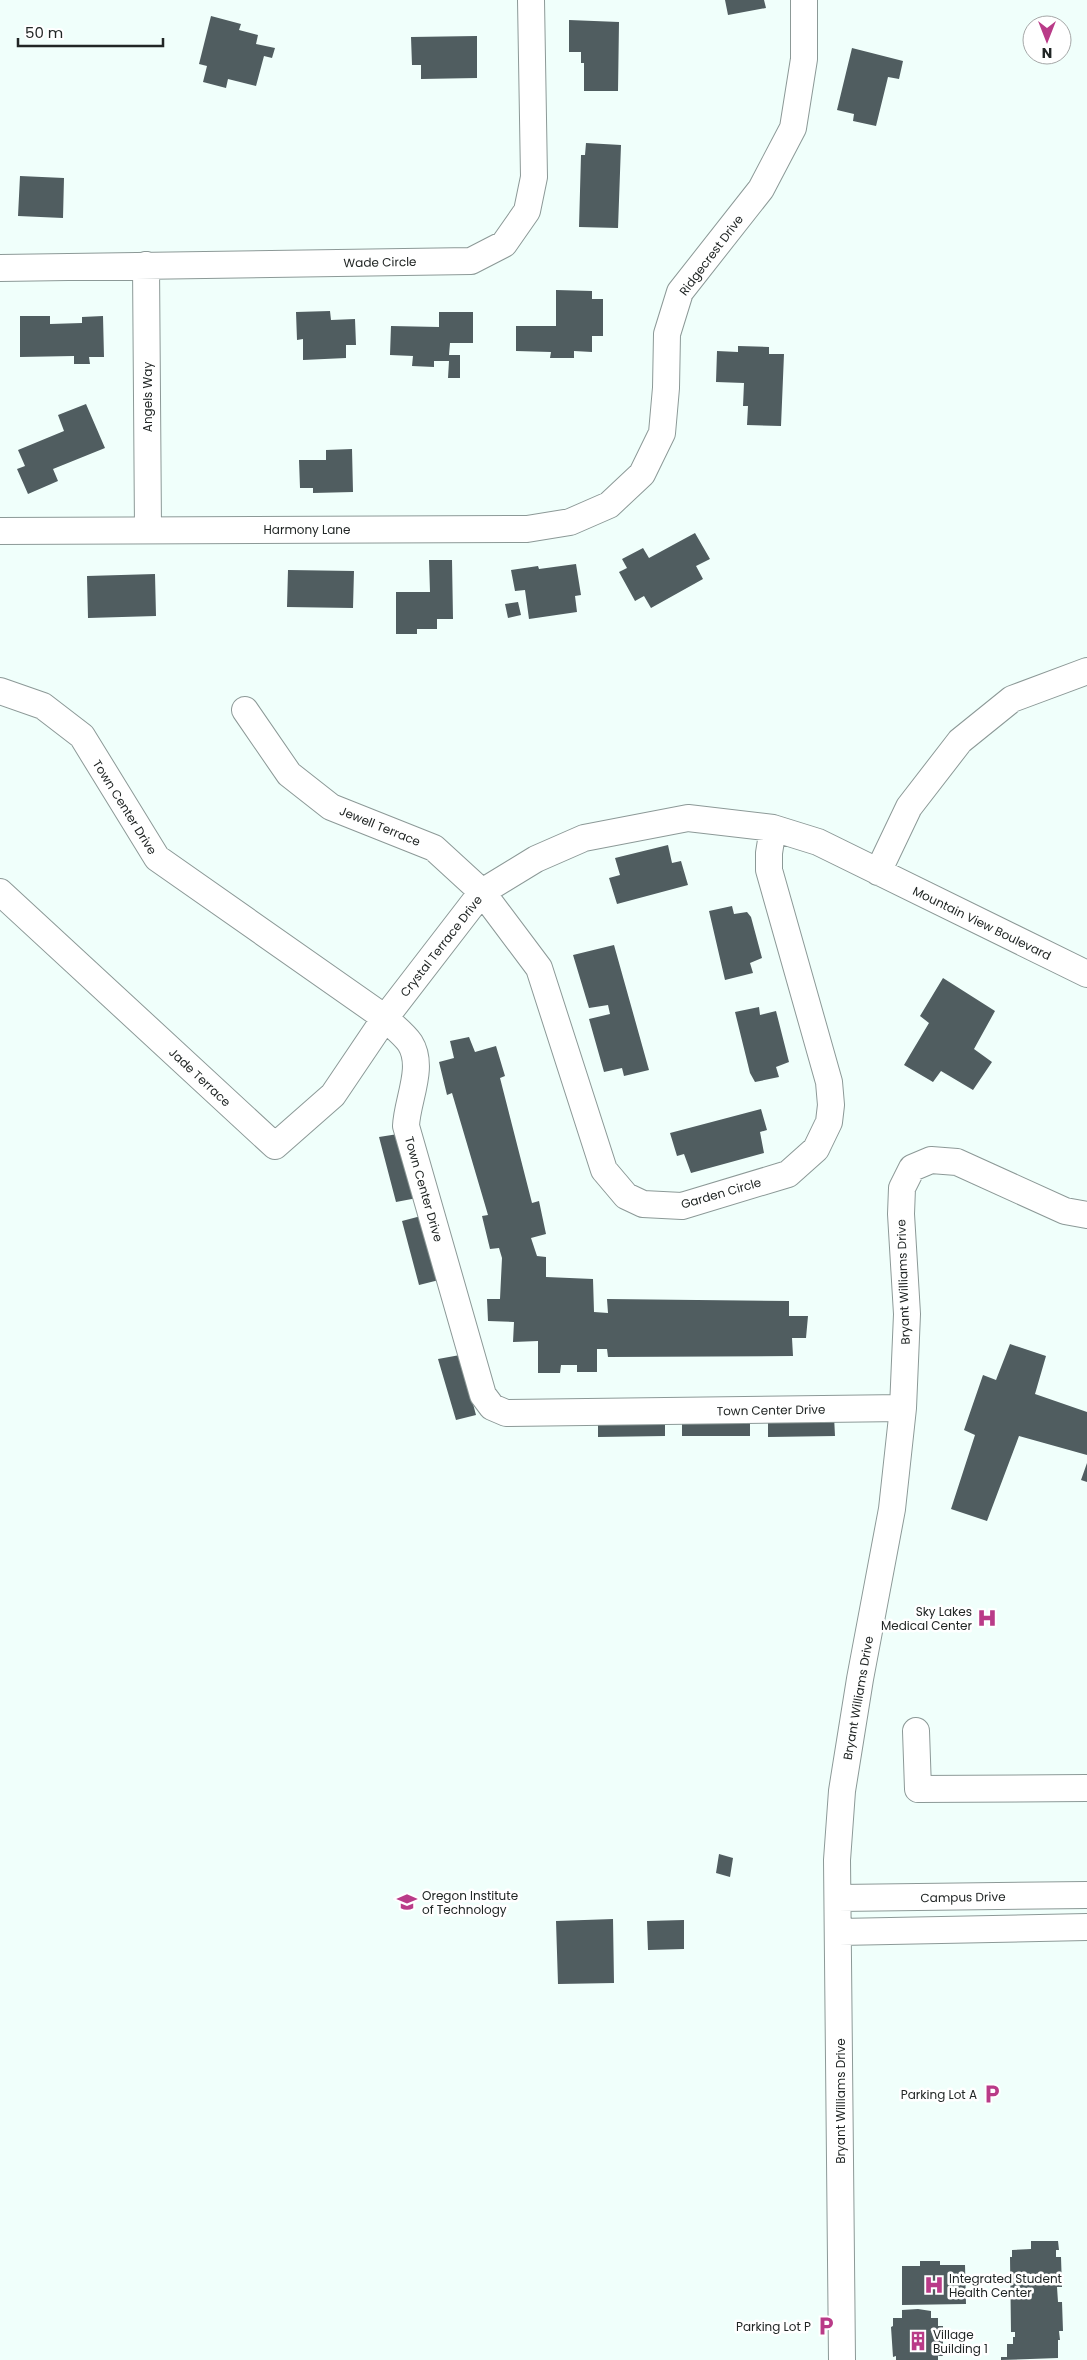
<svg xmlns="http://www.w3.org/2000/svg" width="1087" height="2360" viewBox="0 0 1087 2360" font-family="Poppins,sans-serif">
  <rect width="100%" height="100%" fill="#f0fffb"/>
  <path fill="#505d60" d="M725,0H764L766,8L728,15Z
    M211,16L241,24L239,30L258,35L256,44L275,48L272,58L264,56L256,86L228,79L226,88L203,82L207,66L199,64Z
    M569,20L619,22L618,91H584V63H581V52H569Z
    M477,36V78L421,79V65H412L411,37Z
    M852,48L903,61L899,79L888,77L876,126L853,121L854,114L837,110Z
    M586,143L621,145L618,228L579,227L581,155H585Z
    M20,176L64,178L63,218L18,216Z
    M556,290L592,291V299H603V336H592V352L574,351V358H550L551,352L516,351V326H556Z
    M330,311L331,320L355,319L356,345H346V358L303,360V339L297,340L296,312Z
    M439,312H473V343H450L449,355H460V378H448L449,361H434V367L412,366L413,356L390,355L391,326L439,327Z
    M20,316H50V324L82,323V317L103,316L104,357H89L90,364H74V356L20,357Z
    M738,346L769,347V354H784L781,426L747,425L748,406H743L744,383L716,382L717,351L738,352Z
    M86,404L105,448L53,469L58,481L28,494L17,469L25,466L18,450L64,431L58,415Z
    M352,449L353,492L313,493V488H300L299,460H326V450Z
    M695,533L710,559L696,566L703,579L651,608L644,596L635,601L619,572L627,568L622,559L643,548L649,558Z
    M429,560H452L453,619H437V629H417V634H396V592H430Z
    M576,564L581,595L575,596L577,612L529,619L525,590L515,591L511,570L538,566L539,569Z
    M288,570L354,571L353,608L287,607Z
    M155,574L156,616L88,618L87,576Z
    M518,602L521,615L508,618L505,604Z
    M668,845L672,863L681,861L688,885L617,904L609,878L620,875L615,858Z
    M732,906L734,914L747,912L751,917L762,958L750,963L753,973L725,980L709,911Z
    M614,945L649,1070L624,1076L622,1068L604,1072L589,1019L610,1014L608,1005L589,1008L573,955Z
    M943,978L995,1011L974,1049L992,1062L973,1090L941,1071L933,1082L904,1065L929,1023L920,1016Z
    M759,1007L760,1015L776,1011L789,1062L776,1067L779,1077L755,1082L750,1073L735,1012Z
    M469,1037L475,1052L496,1046L505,1076L500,1078L532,1203L539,1201L546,1234L531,1238L537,1256L546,1257V1277L593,1279L594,1312L608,1313L607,1299L789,1301V1316H808L806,1338H792L793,1356L608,1357L607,1349H597V1372H577V1365H561L560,1373H538V1341L513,1342L514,1322L488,1321L487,1299H500L502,1258L499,1248L490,1249L482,1216L488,1215L452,1093L447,1095L439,1062L454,1058L450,1041Z
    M761,1109L767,1130L760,1132L764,1153L691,1173L684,1154L677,1156L670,1133Z
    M398,1134L417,1198L396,1202L379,1137Z
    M421,1216L439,1280L419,1285L402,1221Z
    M1010,1344L1046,1356L1035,1394L1087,1412V1455L1019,1436L987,1521L951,1509L975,1435L964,1430L983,1375L996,1380Z
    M460,1355L476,1415L456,1420L438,1359Z
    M665,1415V1436L598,1437V1416Z
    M750,1415V1436H682V1416Z
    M834,1416L835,1436L768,1437V1417Z
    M1087,1463V1482L1081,1480Z
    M719,1854L733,1858L730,1877L716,1873Z
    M613,1919L614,1983L558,1984L556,1921Z
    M684,1920V1949L648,1950L647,1921Z
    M1031,2241H1058L1059,2250H1056V2257H1061L1062,2287H1057L1058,2302H1062L1063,2331H1059L1060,2340H1058V2358L1001,2360V2357H1007V2344H1013V2337H1015V2332H1011L1010,2257H1012V2250L1031,2249Z
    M920,2261H940V2265H965L966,2304L902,2305V2266H920Z
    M918,2309L931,2311V2318H938V2326H943V2356H938V2360H896V2356L893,2357L891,2327L893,2326V2318H902V2310Z"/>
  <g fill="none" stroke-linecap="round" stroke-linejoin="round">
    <defs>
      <path id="minor" d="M146,265L148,529
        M0,268L471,261L504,244L527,211L534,177L531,0
        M0,531L527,529L570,522L609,505L642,474L662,433L666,388L667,334L680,292L761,189L793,128L804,59V0
        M0,691L43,706L82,736L157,858L385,1018C393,1026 404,1034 410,1043C425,1067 407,1100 406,1126L483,1395L492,1407L506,1413L903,1408
        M245,710L289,774L331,807L434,848L482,892L539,968L604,1170L626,1196L643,1204L682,1206L788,1174L816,1149L829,1122L831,1105L829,1082L769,870V853L773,828
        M878,872L909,807L960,741L1012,699L1087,671
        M0,892L275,1146L333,1095L385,1018L482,892L536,859L584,838L688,818L773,828L818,842L1087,974
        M916,1731L918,1789L1087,1788
        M838,1898L1087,1895
        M839,1932L1087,1927
        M842,2360L837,1860L842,1791L860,1679L892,1509L903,1408L907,1314L901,1214L902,1188L912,1168L931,1160L957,1162L1065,1211L1087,1215"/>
    </defs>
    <use href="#minor" stroke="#8c9997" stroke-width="28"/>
    <use href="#minor" stroke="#fff" stroke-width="26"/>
  </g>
  <defs>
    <symbol id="hospital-bare" viewBox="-9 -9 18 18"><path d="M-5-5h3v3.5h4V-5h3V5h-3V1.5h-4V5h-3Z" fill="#b93b88" stroke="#fff" stroke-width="2.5" paint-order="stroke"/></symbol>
    <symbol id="university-bare" viewBox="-9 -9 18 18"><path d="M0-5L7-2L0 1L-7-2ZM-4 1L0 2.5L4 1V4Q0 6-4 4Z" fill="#b93b88" stroke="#fff" stroke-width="2.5" paint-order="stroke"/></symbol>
    <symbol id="parking-bare" viewBox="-9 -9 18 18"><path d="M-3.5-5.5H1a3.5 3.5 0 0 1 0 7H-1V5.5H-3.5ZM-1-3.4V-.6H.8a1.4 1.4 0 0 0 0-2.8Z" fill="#b93b88" stroke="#fff" stroke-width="2.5" paint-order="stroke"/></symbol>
    <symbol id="building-bare" viewBox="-9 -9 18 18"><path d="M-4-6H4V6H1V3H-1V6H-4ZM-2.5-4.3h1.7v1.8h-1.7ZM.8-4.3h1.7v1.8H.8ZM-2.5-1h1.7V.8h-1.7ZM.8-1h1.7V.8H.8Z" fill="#b93b88" stroke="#fff" stroke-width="2.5" paint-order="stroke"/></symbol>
  </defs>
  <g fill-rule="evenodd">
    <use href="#hospital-bare" x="973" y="1604" width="28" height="28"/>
    <use href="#university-bare" x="393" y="1888" width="28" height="28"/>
    <use href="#parking-bare" x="978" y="2080" width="28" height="28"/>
    <use href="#hospital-bare" x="920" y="2271" width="28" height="28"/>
    <use href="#parking-bare" x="812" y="2312" width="28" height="28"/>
    <use href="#building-bare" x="904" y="2327" width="28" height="28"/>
  </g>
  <g text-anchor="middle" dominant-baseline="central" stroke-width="5" stroke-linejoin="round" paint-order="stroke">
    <g font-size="12" fill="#212625" stroke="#fff">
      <text transform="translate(711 255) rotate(-53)">Ridgecrest Drive</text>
      <text transform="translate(380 262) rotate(-1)">Wade Circle</text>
      <text transform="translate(147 397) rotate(-90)">Angels Way</text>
      <text x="307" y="529">Harmony Lane</text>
      <text transform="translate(125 807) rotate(58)">Town Center Drive</text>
      <text transform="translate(380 826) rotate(22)">Jewell Terrace</text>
      <text transform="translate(982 923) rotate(26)">Mountain View Boulevard</text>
      <text transform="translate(441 946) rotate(-52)">Crystal Terrace Drive</text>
      <text transform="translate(200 1077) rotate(43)">Jade Terrace</text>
      <text transform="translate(424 1189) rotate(74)">Town Center Drive</text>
      <text transform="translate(721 1193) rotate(-16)">Garden Circle</text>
      <text transform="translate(903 1282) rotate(-92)">Bryant Williams Drive</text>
      <text transform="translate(771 1410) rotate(-1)">Town Center Drive</text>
      <text transform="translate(858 1698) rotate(-80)">Bryant Williams Drive</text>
      <text transform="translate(963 1897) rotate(-1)">Campus Drive</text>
      <text transform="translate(840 2101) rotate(-90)">Bryant Williams Drive</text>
    </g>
    <g font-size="12" fill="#212625" stroke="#fff" text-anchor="end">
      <text x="972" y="1611">Sky Lakes<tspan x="972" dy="14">Medical Center</tspan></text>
      <text x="422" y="1895" text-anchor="start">Oregon Institute<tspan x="422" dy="14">of Technology</tspan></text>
      <text x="977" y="2094">Parking Lot A</text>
      <text x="949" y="2278" text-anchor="start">Integrated Student<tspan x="949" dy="14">Health Center</tspan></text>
      <text x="811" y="2326">Parking Lot P</text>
      <text x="933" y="2334" text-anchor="start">Village<tspan x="933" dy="14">Building 1</tspan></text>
    </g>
  </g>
  <g transform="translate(1047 40) rotate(180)"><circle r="24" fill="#ffffff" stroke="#a6a8a8"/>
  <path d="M0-4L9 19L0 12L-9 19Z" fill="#b93b88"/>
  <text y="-8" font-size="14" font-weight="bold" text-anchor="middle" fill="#212625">N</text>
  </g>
  <path d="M18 38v8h145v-8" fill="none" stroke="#212625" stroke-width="2.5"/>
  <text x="25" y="38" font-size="15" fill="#212625" stroke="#ffffff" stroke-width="4" paint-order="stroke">50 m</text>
</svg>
